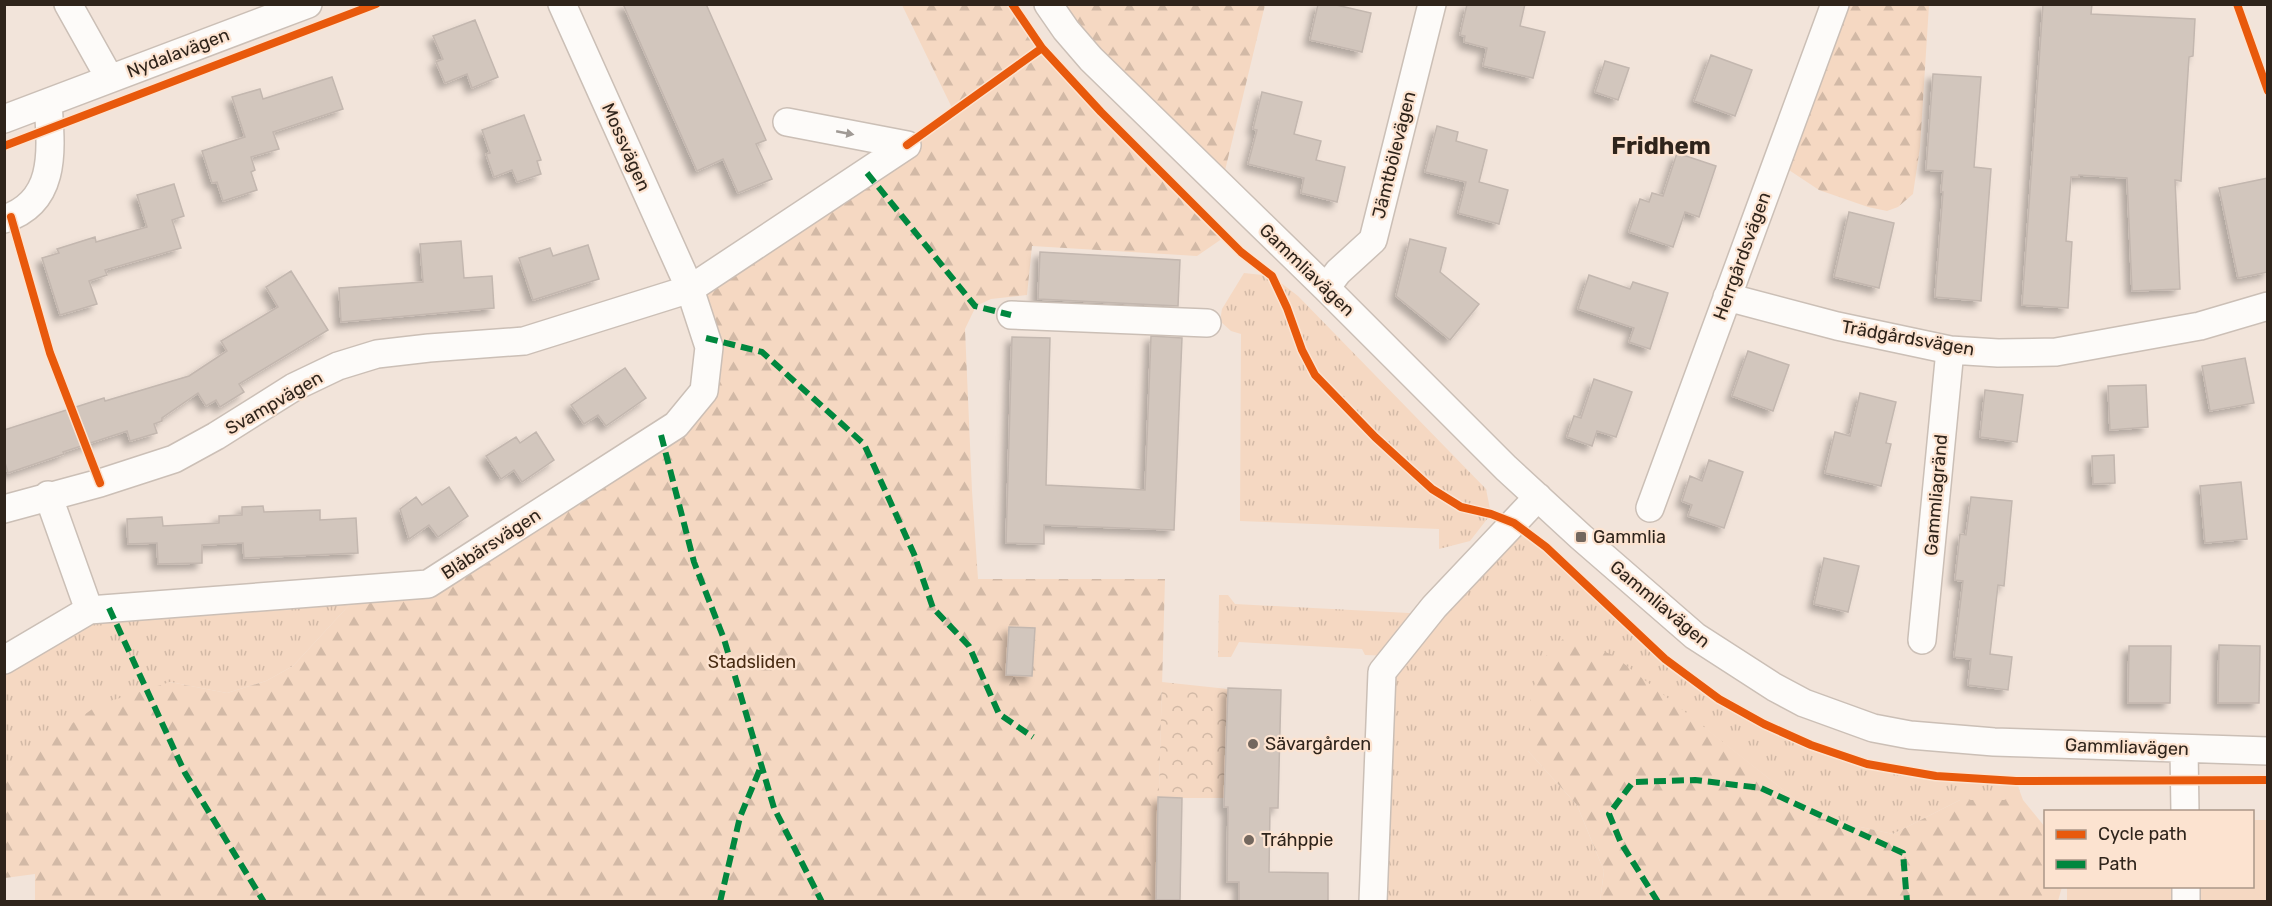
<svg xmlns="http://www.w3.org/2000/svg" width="2272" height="906" viewBox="0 0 2272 906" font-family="Rubik,sans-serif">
  <defs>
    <pattern id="grass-tufts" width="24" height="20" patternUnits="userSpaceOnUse" patternTransform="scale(1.5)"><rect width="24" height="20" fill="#f5d8c2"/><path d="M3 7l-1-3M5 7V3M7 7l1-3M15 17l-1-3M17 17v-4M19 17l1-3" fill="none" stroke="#d2b9a6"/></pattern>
    <pattern id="forest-firs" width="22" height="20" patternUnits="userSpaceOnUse" patternTransform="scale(1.5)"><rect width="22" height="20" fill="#f5d8c2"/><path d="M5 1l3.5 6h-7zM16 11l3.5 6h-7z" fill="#d2b9a6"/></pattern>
    <pattern id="park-crowns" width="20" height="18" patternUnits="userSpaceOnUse" patternTransform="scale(1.5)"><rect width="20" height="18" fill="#f5d8c2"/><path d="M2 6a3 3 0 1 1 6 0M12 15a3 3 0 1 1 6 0" fill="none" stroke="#d2b9a6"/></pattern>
    <filter id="shadow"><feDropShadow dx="-5.5" dy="5.5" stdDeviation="3" flood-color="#0004"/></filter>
  </defs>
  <rect width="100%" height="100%" fill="#f2e4da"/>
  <path fill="url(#grass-tufts)" d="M1244,273L1272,276L1298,296L1486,489L1491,514L1470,541L1439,549V529L1240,521L1241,334L1231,331L1220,321L1222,309Z
    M1514,523C1569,564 1613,618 1666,660C1725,707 1793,745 1867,764C1915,776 1966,778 2016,781L2023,800H1960L1893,834L1819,818L1613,656L1528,751L1577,805L1604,871L1600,901H1373L1392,656L1365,655L1362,649L1239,642L1231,657H1218L1219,595H1228L1235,604L1428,614Z
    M364,589L293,666L266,681L227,693L170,682L22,760L5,771L4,660L89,610Z"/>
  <path fill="url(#forest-firs)" d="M902,5H1012L1042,48L1101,112L1226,236L1197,256L1032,246L1027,295L991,299L976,306L965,329L972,491L978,579H1165L1156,900L1153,901L35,902V874L5,878V771L98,705L170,682L227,693L266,681L293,666L364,589L428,584L704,391L690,289L907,145L954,112Z
    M1048,5H1265L1221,187Z
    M1835,5H1929L1920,147L1913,194L1898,207L1887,211L1868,207L1819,190L1777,162Z
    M1565,637L1613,655L1819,818L1893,834L1960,800H2023L2045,827L2046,886L2062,887L2058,901H1600L1604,871L1577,805L1528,751L1530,701L1541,661Z"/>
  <path fill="url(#park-crowns)" d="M1162,682L1228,689L1224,798H1182L1180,900L1191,901L1153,902L1156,899Z"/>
  <path fill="#f5d8c2" d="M2253,820H2267V901H2067V887L2252,886Z"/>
  <path fill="#d2c6bd" stroke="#c3b7af" stroke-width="1.5" filter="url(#shadow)" d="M623,4H706L766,140L756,144L772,179L738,193L723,159L697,171Z
    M1318,4H1332L1371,13L1362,52L1310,40Z
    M1467,4H1525L1520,26L1545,32L1533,78L1483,66L1487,48L1464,42L1465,36L1460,35Z
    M2043,4H2092L2091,14L2195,19L2193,56L2189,57L2181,181L2175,180L2180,289L2132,291L2127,178L2079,175V177H2071L2066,241L2072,242L2068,308L2022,305Z
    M475,20L498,77L472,88L467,74L445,83L436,62L443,59L433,36Z
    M1711,55L1752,70L1735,116L1694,101Z
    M1605,61L1629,68L1618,100L1595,92Z
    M1933,74L1981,77L1974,167L1991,169L1981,301L1935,297L1943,192H1941L1943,171L1926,170Z
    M332,77L343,109L273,132L279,149L251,157L255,170L251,172L257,190L223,201L217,182L212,183L202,151L245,137L232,97L260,89L263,99Z
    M1262,92L1302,102L1294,134L1321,141L1316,160L1345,167L1337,202L1301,193L1304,178L1248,164L1257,130L1253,129Z
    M524,115L541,160L537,161L541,174L517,182L512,170L494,177L486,154L490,153L482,130Z
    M1437,126L1458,132L1456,141L1487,150L1479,182L1508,190L1499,224L1458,213L1466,182L1425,172Z
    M1677,153L1716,166L1699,217L1685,212L1673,247L1629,232L1640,199L1649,202L1652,193L1663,196Z
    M2268,178V272L2238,278L2219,188Z
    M174,184L184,216L172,220L181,248L105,270L107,275L89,281L97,304L60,315L42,258L59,253L57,249L95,237L96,242L147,227L137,195Z
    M1849,212L1894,223L1879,288L1834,277Z
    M1410,239L1446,248L1440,272L1479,304L1450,340L1396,296Z
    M461,241L464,278L492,276L494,308L341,322L339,288L423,282L420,244Z
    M588,245L599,279L533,300L519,258L550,248L553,256Z
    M1040,252L1180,260L1178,306L1038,299Z
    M291,271L328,330L239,384L244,392L220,407L216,400L206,406L198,393L162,418V421L154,424L157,433L130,441L127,431L63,452L64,454L8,473L4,459V430L104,398L105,401L189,376L227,351L221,341L278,307L266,287Z
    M1589,275L1630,289L1633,282L1668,293L1650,349L1629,342L1634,328L1578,309Z
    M1151,336L1182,338L1174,530L1044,525V544L1006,543L1012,337L1050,338L1046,485L1145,490Z
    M1748,351L1789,365L1773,411L1732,396Z
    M2245,358L2254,403L2210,411L2202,366Z
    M625,368L646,398L606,426L598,415L584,424L571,405Z
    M1594,379L1632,392L1616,437L1597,431L1592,446L1567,437L1574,416L1581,418Z
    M2146,385L2148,427L2110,430L2108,386Z
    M1985,390L2023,395L2017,442L1980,437Z
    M1860,393L1896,402L1886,443L1891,444L1881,486L1825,473L1835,432L1850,436Z
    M536,432L554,460L522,482L514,470L501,479L486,456L516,437L520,443Z
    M2114,455L2115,483L2093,484L2092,456Z
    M1709,460L1743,472L1724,528L1688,516L1692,505L1682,501L1690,476L1702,481Z
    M2241,482L2247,539L2205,543L2200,486Z
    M449,487L468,516L438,537L429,525L409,539L400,509L416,497L422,505Z
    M1971,497L2012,501L2004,586L1998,585L1990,654L2012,657L2008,690L1968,685L1971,659L1954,657L1963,581L1955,580L1960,534L1966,535Z
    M263,506L264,512L320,510V520L356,518L358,553L244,558L243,543L202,545V563L158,564L157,543L128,544L127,519L162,517L163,526L219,523V516L242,515V507Z
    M1824,558L1859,566L1848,612L1814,604Z
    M1009,627L1035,628L1032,676L1006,675Z
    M2219,645L2260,646L2259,703H2218Z
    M2129,646H2171L2170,703H2128Z
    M1228,688L1281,690L1278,808H1270L1269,872L1328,873V902H1239V882H1227L1228,807H1224Z
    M1158,797L1182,798L1180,900H1156Z"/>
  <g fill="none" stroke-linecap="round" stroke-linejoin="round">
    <defs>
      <path id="minor" d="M68,4L110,79
        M1048,4L1066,30L1091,59L1326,288L1506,468L1581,537L1695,636L1774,687L1804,703L1873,728L1910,735L1994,742L2268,751
        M4,119L308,4
        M787,122L907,145
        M4,219C58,202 51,148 48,103
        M1326,288L1338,272L1373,240L1432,4
        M1727,297L1837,326L1950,350L1998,353L2056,352L2200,326L2268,306
        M1011,315L1207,323
        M48,495L89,610
        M1650,508L1835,4
        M4,509L100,483L174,459L216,436L294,387L338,366L377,354L429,348L524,341L690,289L907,145
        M1922,640L1950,350
        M4,660L89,610L428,584L676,425L704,391L709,347L690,289L562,4
        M2184,749L2185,812
        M2186,886V902
        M1373,902L1382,672L1434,607L1538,497"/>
    </defs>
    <use href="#minor" stroke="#cbbfb6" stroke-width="30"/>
    <use href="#minor" stroke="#fdfbf9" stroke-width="27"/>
    <path stroke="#00873e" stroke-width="6" stroke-dasharray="12 6" stroke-linecap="butt" d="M867,173L975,306L1011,315
      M706,338L762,352L864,444L914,554L933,608L969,646L999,714L1033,737
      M661,435L694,562L724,639L774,808L822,902
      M109,608L185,773L264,902
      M720,902L740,817L762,764
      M1658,902L1621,843L1609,814L1633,782L1695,780L1761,788L1903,853L1907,902"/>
    <defs>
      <path id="cycleway" d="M1012,4L1042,48L1101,112L1241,252L1272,276L1287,308L1302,350L1315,375L1375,437L1432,489L1461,507L1491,514L1514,523L1546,547L1665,659L1719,699L1764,724L1811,745L1867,764L1936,776L2016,781L2268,780
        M2237,4L2268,91
        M907,145L1042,48
        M4,146L376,4
        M11,217L50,353L100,483"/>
    </defs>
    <use href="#cycleway" stroke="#fce3d0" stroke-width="11"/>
    <use href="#cycleway" stroke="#e8590c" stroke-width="8"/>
  </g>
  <defs><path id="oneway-solid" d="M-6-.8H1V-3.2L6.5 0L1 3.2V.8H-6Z" transform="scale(1.5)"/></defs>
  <use fill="#a09a95" href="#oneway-solid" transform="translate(845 133) rotate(11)"/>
  <g fill="#73675e" stroke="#fce3d0" stroke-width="2">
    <rect x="1575" y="531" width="12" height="12" rx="3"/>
    <circle cx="1253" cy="744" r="6"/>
    <circle cx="1249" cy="840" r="6"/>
  </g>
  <g text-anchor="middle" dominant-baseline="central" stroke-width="4.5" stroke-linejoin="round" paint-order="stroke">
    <g font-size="18" fill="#2f241b" stroke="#fce3d0">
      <text transform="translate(178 53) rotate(-21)">Nydalavägen</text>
      <text transform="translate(626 147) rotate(66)">Mossvägen</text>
      <text transform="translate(1394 155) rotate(-76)">Jämtbölevägen</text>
      <text transform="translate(1742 256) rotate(-70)">Herrgårdsvägen</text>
      <text transform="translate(1307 270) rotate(44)">Gammliavägen</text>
      <text transform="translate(1908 338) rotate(10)">Trädgårdsvägen</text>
      <text transform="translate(274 403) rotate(-30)">Svampvägen</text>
      <text transform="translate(1936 495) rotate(-85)">Gammliagränd</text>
      <text transform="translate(491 544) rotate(-33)">Blåbärsvägen</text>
      <text transform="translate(1660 604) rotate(40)">Gammliavägen</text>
      <text transform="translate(2127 747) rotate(2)">Gammliavägen</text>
    </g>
    <g font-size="18" fill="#2f241b" stroke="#fce3d0" text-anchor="start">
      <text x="1593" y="537">Gammlia</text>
      <text x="1265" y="744">Sävargården</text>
      <text x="1261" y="840">Tráhppie</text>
    </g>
    <g font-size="18" fill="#492c13" stroke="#fce3d0">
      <text x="752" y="662">Stadsliden</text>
    </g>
    <g font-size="24" font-weight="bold" fill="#2f241b" stroke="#fce3d0">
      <text x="1661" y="146">Fridhem</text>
    </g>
  </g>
  <rect width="2272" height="906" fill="none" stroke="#2f241b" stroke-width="12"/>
  <rect x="2044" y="810" width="210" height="78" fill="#fce3d0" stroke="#aa9788" stroke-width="1.5"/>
  <rect x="2056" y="830" width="30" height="9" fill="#e8590c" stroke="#aa9788" stroke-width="1.5"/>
  <text x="2098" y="840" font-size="18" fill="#2f241b">Cycle path</text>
  <rect x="2056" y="860" width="30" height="9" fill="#00873e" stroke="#aa9788" stroke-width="1.5"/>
  <text x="2098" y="870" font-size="18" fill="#2f241b">Path</text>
</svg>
